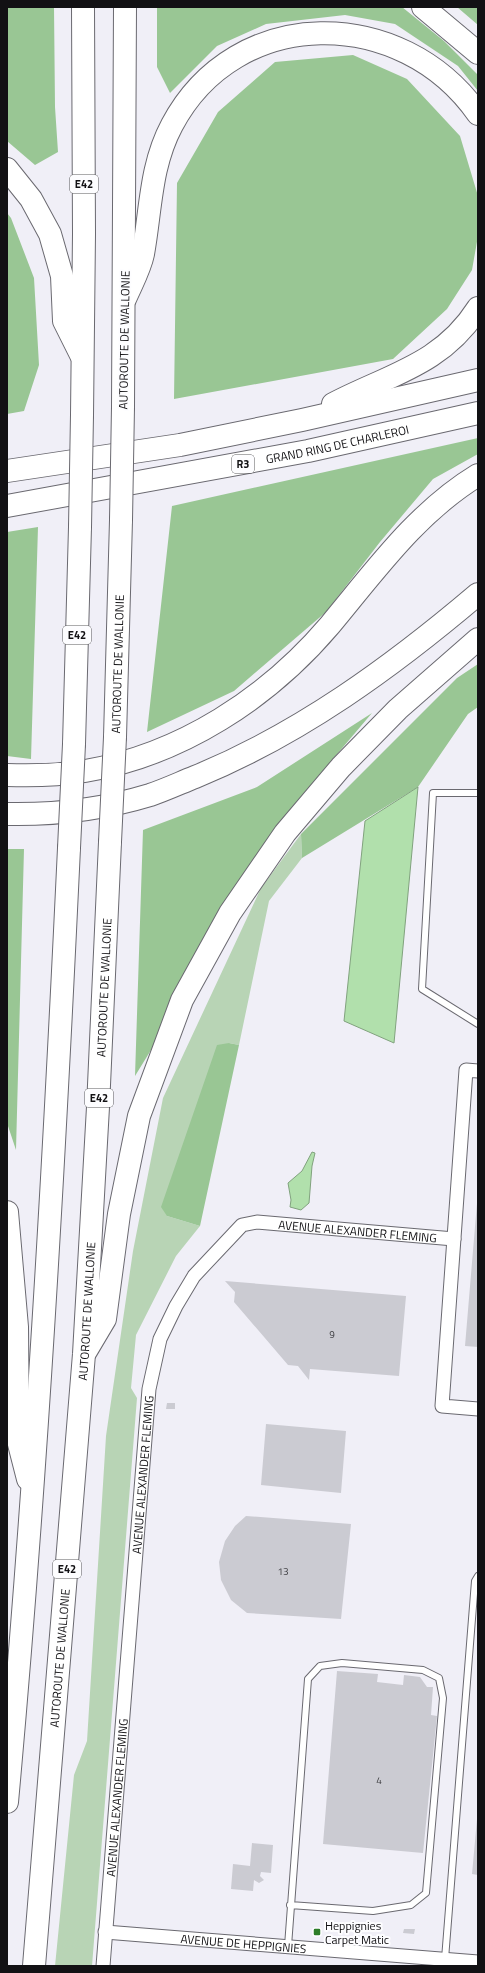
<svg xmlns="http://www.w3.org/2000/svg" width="485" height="1973" viewBox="0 0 485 1973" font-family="'Titillium Web',sans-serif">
  <rect width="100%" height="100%" fill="#f0eff7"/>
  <path fill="#b8d4b5" d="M301,834L302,858L269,901L239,1045L229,1043L167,1216L200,1226L176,1256L136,1335L131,1388L137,1398L92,1966H55L74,1775L87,1741L106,1436L133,1251L163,1098L261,888Z"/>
  <path fill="#99c694" d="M7,7H54L55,107L58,152L35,165L7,141Z
    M157,7H402L444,41L478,75V91L458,66L395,24L345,15L266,24L217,46L170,93L157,67Z
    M457,7H478V25Z
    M353,55L407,79L460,136L478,196V236L472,270L447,309L393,359L174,399L177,183L218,112L275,62Z
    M7,213L11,218L34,278L39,365L24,411L7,414Z
    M478,438V454L433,479L380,542L326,612L234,691L147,732L172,506Z
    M38,527L31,759L7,756V532Z
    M478,664V707L468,714L418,787L302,858L301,834L457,678Z
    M372,713L293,806L212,925L159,1037L135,1076L143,830L257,787Z
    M7,849H24L16,1150L7,1123Z
    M229,1043L239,1045L200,1226L167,1216L161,1207L217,1045Z"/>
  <path fill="#b1e0ac" stroke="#81a27e" d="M418,787L394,1043L344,1021L365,821Z
    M312,1152L315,1153L312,1166L309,1203L301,1210L290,1207L291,1200L288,1183L302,1171Z"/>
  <path fill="#cbcbd2" d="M477,1203H478V1347L465,1346Z
    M225,1281L406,1296L399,1376L310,1369L309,1380L298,1366L288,1365L234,1302L235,1292Z
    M167,1403H175V1409H166Z
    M266,1424L346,1431L341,1493L261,1485Z
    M246,1516L351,1524L341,1619L247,1613L231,1600L221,1580L219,1562L225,1541L235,1526Z
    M337,1671L378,1674L377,1682L403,1685L404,1675L420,1677L427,1687H433L431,1715L437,1716L423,1853L323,1844Z
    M477,1819H478V1875L472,1874Z
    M252,1843L273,1845L271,1873L261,1872L260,1876L264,1880L259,1883L254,1880L253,1891L231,1889L233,1864L250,1866Z
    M404,1929H415L414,1934L403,1933Z"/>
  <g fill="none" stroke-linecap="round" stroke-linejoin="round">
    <defs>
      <path id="service" d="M478,793H433L422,989L478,1024
        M288,1946L308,1679L320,1666L342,1663L423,1670L439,1678L443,1698L426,1893L411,1905L373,1911L290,1905
        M445,1959L475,1581L478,1576"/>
      <g id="minor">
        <path d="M478,1071L466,1070L442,1406L478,1409"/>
        <path id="s1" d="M105,1932L478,1962"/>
        <path id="s2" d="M103,1966L149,1389L160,1339L176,1306L194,1276L242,1225L257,1222L454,1239"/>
      </g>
      <g id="motorway">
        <path d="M423,7L478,53"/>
        <path d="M7,169L31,199L50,234L62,276L64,321L81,355"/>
        <path d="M125,299C131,285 140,269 143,254C151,210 150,166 172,125C236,4 402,5 478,114"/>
        <path d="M333,404C388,375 442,365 478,308"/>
        <path d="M123,407L125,7"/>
        <path d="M82,415L84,234L83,7"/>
        <path d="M7,471L180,445L302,420L478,380"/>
        <path id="s3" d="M7,506L308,451L478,413"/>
        <path id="s4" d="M115,737L121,520"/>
        <path d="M74,744L80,527"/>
        <path d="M7,775C33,776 60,775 85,771C181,755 268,698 330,625C375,571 417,512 478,475"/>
        <path d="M7,814C55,815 104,809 150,795C165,790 180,783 195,777C300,734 392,667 478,594"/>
        <path d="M7,1212L17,1327L18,1440L28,1479"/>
        <path d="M86,1351L105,1319L119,1214L139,1116L182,1000L230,913L285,833L341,767L398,709L478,639"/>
        <path d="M7,1802C36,1485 54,1166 69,848"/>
        <path id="s5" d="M34,1966L84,1354L98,1107L110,842"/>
      </g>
    </defs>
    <use href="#service" stroke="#6a6970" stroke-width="8"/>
    <use href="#minor" stroke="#6a6970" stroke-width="15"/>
    <use href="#motorway" stroke="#6a6970" stroke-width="24"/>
    <use href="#service" stroke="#fff" stroke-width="6"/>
    <use href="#minor" stroke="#fff" stroke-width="13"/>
    <use href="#motorway" stroke="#fff" stroke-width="22"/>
    <defs>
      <path id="motorway-bridge" d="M121,520L123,407
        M80,527L82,415
        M110,842L115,737
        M69,848L74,744"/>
    </defs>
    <use href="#motorway-bridge" stroke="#6a6970" stroke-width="24" stroke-linecap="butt"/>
    <use href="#motorway-bridge" stroke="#fff" stroke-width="22"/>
  </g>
  <rect fill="#2d7d28" stroke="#fdfdff" stroke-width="1.5" x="313" y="1928" width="8" height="8" rx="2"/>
  <g text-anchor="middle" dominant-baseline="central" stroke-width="4" stroke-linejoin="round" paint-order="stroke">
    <g font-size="10" fill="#404044">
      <text x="332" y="1334">9</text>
      <text x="283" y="1571">13</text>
      <text x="379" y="1780">4</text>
    </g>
    <g fill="#fdfdff" stroke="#58585a" stroke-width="1">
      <rect x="70" y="175" width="28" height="18" rx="3"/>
      <rect x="232" y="455" width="22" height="18" rx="3"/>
      <rect x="63" y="626" width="28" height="18" rx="3"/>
      <rect x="85" y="1089" width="28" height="18" rx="3"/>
      <rect x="53" y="1560" width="28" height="18" rx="3"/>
    </g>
    <g font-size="11" font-weight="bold" fill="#121114">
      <text x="84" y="184">E42</text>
      <text x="243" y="464">R3</text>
      <text x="77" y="635">E42</text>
      <text x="99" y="1098">E42</text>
      <text x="67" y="1569">E42</text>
    </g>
    <g font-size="12" fill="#121114" stroke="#fdfdff">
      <text transform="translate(124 340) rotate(-89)">AUTOROUTE DE WALLONIE</text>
      <text stroke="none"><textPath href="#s3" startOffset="336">GRAND RING DE CHARLEROI</textPath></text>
      <text stroke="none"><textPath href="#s4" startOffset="73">AUTOROUTE DE WALLONIE</textPath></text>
      <text stroke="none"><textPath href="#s5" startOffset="981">AUTOROUTE DE WALLONIE</textPath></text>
      <text stroke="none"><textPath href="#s2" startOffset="888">AVENUE ALEXANDER FLEMING</textPath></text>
      <text stroke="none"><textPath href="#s5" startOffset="657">AUTOROUTE DE WALLONIE</textPath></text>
      <text stroke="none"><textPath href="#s2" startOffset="493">AVENUE ALEXANDER FLEMING</textPath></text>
      <text stroke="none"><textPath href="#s5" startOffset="309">AUTOROUTE DE WALLONIE</textPath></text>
      <text stroke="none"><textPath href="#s2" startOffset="169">AVENUE ALEXANDER FLEMING</textPath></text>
      <text stroke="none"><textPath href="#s1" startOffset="139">AVENUE DE HEPPIGNIES</textPath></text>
    </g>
    <g font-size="12" fill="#121114" stroke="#fdfdff" text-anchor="start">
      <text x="325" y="1925">Heppignies<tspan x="325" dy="14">Carpet Matic</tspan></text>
    </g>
  </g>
  <rect width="485" height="1973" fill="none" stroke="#121114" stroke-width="16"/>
</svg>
